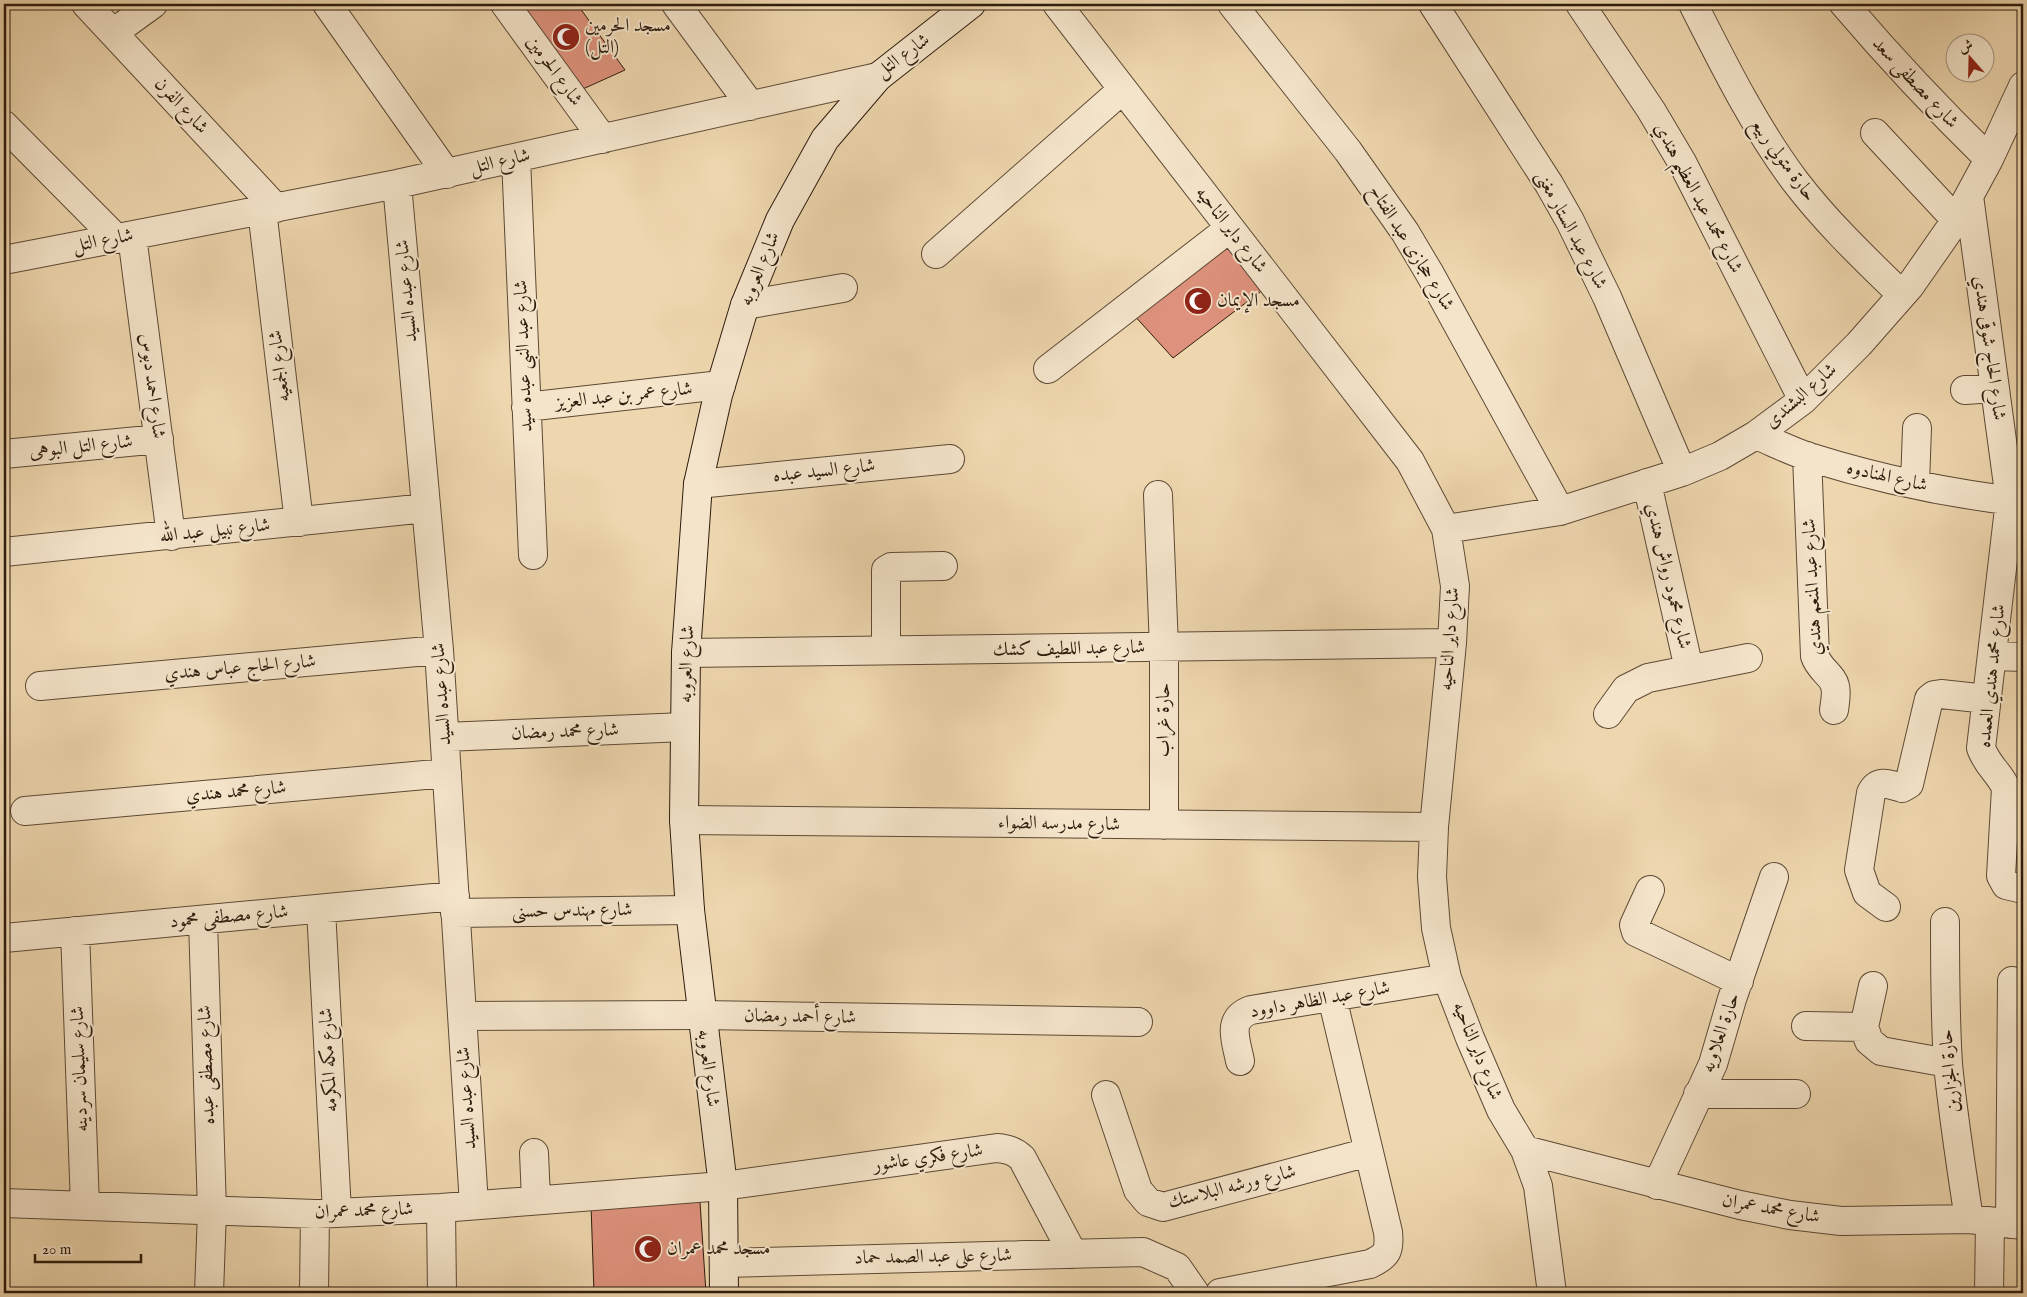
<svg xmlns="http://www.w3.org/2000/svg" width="2027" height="1297" viewBox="0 0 2027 1297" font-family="'IM FELL English',Amiri,serif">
  <rect width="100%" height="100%" fill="#eed6ae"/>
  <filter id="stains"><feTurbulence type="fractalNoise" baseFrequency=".004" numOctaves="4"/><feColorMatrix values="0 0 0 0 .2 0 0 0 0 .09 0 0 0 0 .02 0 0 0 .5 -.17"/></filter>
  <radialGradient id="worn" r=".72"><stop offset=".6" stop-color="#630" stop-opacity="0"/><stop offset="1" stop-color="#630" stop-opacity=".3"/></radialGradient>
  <path fill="#de927d" stroke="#2d1c0d" d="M507,4H577L625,70L574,93Z
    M1226,240L1264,289L1173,358L1132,313Z
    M700,1202L706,1293H594L591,1205Z"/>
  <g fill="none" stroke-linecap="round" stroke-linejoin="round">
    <defs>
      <path id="street" d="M86,4L276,208
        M327,4L447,174
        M505,4L603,139
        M676,4L751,106
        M1057,4L1410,461L1446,529L1455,586L1452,643L1434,827L1432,877L1436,928L1447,978L1470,1038L1501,1110L1525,1150L1538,1186L1552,1293
        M1232,4L1348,151L1405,232L1430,274L1560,511
        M1433,4L1549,184L1570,221L1607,297L1682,472
        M1580,4L1651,110L1683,164L1803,400
        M1693,4C1724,65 1754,126 1795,181C1827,223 1865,259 1902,295
        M1844,4C1890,58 1938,109 1989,159
        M113,33L153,4
        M4,125L117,239
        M1875,133L1956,220
        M516,158L533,555
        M397,184L439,650L474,1205
        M1969,196L2010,500L1981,748C1988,767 1999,772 2006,788L2001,876L2006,885L2023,889
        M262,210L299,522
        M132,236L171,536
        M936,254L1122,90
        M4,260L397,184L878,77
        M745,305L843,288
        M1048,369L1230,228
        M1965,390L1995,388
        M526,407L721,385
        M1756,435C1773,442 1791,451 1809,457C1879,479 1951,494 2023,502
        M4,454L159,439
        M1807,456L1815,656C1819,669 1833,676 1835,686C1837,693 1835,702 1834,710
        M1647,483L1689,669
        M698,484L950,459
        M1915,484L1917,428
        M1158,495L1164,648V825
        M1446,529L1560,511L1682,472L1720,456L1756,435L1803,400L1859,344L1910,286L1956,220L1989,159L2023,86
        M4,552L426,508
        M886,650V570L891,567L943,566
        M686,653L1452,643
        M1993,656L2023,657
        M40,686L439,650
        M1608,714L1626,689L1648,678L1748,658
        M445,737L685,727
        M25,811L447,773
        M684,820L1434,827
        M1650,890L1634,925L1636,932L1739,981
        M1886,907L1867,893L1859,870L1871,793C1878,779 1889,784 1902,788L1909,784L1929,699L1934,695L1941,694L1987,699
        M321,909L337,1212
        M455,913L690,910
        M203,920L212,1211L209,1293
        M1945,922C1945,969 1945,1016 1948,1064C1953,1116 1961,1167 1969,1219
        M75,931L85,1206
        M4,938L455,896
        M1873,986L1864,1027L1869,1041L1881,1051L1948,1063
        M462,1016L702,1015L1138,1022
        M1806,1026L1864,1027
        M1240,1061C1236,1040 1226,1019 1251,1010L1447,978
        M1698,1094H1796
        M1106,1095L1138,1190L1148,1202L1163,1207L1369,1152
        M1525,1150L1740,1205L1790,1215L1841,1221L1969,1219L2023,1225
        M534,1153L536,1200
        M1657,1185L1713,1064L1732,999L1774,877
        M4,1203L315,1214L441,1208L723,1186L997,1148C1008,1149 1014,1151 1022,1158L1073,1254
        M441,1208L442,1293
        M2010,1224L2012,981
        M724,1263L1143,1252L1177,1267L1195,1293
        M314,1293L315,1214
        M1220,1293L1370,1264C1387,1256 1390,1251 1388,1232L1332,997
        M1989,1293L1990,1222"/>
      <path id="secondary" d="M724,1293L723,1186L690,910L684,820L686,653L698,484L718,395L745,305L780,220L825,139L878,77L971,4"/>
    </defs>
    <use href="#street" stroke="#5d4a35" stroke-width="30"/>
    <use href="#secondary" stroke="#2d1c0d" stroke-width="30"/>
    <use href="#street" stroke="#f4e4ca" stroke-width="28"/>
    <use href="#secondary" stroke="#f4e4ca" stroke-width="28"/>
  </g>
  <defs>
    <symbol id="mosque-disc" viewBox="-11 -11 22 22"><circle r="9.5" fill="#8f2418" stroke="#f4e4ca"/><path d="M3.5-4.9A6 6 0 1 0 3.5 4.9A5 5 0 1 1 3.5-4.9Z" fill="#fff"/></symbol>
  </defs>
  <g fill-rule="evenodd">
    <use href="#mosque-disc" x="550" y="21" width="32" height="32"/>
    <use href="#mosque-disc" x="1182" y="285" width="32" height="32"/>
    <use href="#mosque-disc" x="632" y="1233" width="32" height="32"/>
  </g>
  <g text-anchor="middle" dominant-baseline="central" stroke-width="4" stroke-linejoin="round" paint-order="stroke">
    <g font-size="19" fill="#2d1c0d" stroke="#f4e4ca" text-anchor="start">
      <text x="585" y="26">مسجد الحرمين<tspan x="585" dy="22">(التل)</tspan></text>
      <text x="1217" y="301">مسجد الإيمان</text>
      <text x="667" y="1249">مسجد محمد عمران</text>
    </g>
    <g font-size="19" fill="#2d1c0d" stroke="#f4e4ca">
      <text transform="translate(903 56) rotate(-36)">شارع التل</text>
      <text transform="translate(554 71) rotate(54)">شارع الحرمين</text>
      <text transform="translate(1915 83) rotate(47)">شارع مصطفى سعد</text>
      <text transform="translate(181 106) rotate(47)">شارع الفرن</text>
      <text transform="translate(1783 160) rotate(54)">حارة متولي ربيع</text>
      <text transform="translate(500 162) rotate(-13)">شارع التل</text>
      <text transform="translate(1698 198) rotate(62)">شارع محمد عبد العظيم هندي</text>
      <text transform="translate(1231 230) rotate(52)">شارع داير الناحيه</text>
      <text transform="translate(1571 230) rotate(62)">شارع عبد الستار مغنى</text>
      <text transform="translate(103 241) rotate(-11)">شارع التل</text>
      <text transform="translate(1411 248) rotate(58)">شارع حجازى عبد الفتاح</text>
      <text transform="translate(760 269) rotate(-68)">شارع العروبه</text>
      <text transform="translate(407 291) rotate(-95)">شارع عبده السيد</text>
      <text transform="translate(1989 348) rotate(82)">شارع الحاج شوقى هندي</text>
      <text transform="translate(524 356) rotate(-92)">شارع عبد النبى عبده سيد</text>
      <text transform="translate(280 366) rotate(-97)">شارع الجمعيه</text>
      <text transform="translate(152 386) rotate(83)">شارع احمد دبوس</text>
      <text transform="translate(624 396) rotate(-6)">شارع عمر بن عبد العزيز</text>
      <text transform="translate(1801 396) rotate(-41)">شارع البشندى</text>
      <text transform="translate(81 447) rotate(-6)">شارع التل البوهى</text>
      <text transform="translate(824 471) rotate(-6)">شارع السيد عبده</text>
      <text transform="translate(1887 477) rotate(13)">شارع الهنادوه</text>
      <text transform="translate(215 531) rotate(-6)">شارع نبيل عبد الله</text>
      <text transform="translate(1668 576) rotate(77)">شارع محمود رواش هندي</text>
      <text transform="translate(1813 587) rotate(-93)">شارع عبد المنعم هندي</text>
      <text transform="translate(1450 639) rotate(-86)">شارع داير الناحيه</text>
      <text transform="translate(1069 649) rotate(-1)">شارع عبد اللطيف كشك</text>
      <text transform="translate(687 664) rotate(-88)">شارع العروبه</text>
      <text transform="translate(240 668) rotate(-5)">شارع الحاج عباس هندي</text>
      <text transform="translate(1992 676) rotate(-84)">شارع محمد هندي العمده</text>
      <text transform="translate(442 694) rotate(-94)">شارع عبده السيد</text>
      <text transform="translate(1164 720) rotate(-90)">حارة غراب</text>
      <text transform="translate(565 732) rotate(-2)">شارع محمد رمضان</text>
      <text transform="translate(236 792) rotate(-5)">شارع محمد هندي</text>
      <text transform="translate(1059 824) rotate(1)">شارع مدرسه الضواء</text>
      <text transform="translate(572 911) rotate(-1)">شارع مهندس حسنى</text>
      <text transform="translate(229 917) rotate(-5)">شارع مصطفى محمود</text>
      <text transform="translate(1320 1000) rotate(-10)">شارع عبد الظاهر داوود</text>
      <text transform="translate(800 1017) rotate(1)">شارع أحمد رمضان</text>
      <text transform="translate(1721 1033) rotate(-71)">حارة العلاويه</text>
      <text transform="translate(1477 1051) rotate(68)">شارع داير الناحيه</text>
      <text transform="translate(329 1060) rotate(-93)">شارع مكه المكرمه</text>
      <text transform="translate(207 1065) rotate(-92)">شارع مصطفى عبده</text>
      <text transform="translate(708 1068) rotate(83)">شارع العروبه</text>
      <text transform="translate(80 1069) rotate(-92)">شارع سليمان سردينه</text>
      <text transform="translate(1950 1071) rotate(-95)">حارة الجزارين</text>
      <text transform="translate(467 1098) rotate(-94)">شارع عبده السيد</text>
      <text transform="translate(928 1158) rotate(-8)">شارع فكري عاشور</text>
      <text transform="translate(1232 1187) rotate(-14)">شارع ورشه البلاستك</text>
      <text transform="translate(1771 1209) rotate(10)">شارع محمد عمران</text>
      <text transform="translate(364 1211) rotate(-2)">شارع محمد عمران</text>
      <text transform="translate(933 1257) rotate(-1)">شارع على عبد الصمد حماد</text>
    </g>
  </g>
  <rect width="2027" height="1297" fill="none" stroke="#eed6ae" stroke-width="20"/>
  <rect x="5" y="5" width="2017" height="1287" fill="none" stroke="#2d1c0d" stroke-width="2.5"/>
  <rect x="10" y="10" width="2007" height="1277" fill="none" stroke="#2d1c0d"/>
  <g transform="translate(1970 58) rotate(340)"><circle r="24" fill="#f4e4ca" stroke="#a4947e"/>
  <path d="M0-4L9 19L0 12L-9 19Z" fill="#8f2418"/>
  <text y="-8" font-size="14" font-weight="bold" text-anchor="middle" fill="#2d1c0d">ش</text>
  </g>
  <path d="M35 1254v8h106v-8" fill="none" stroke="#2d1c0d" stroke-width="2.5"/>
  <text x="42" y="1254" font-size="15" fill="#2d1c0d" stroke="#f4e4ca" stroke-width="4" paint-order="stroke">20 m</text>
  <rect width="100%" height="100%" filter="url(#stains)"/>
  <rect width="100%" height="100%" fill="url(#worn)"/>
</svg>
